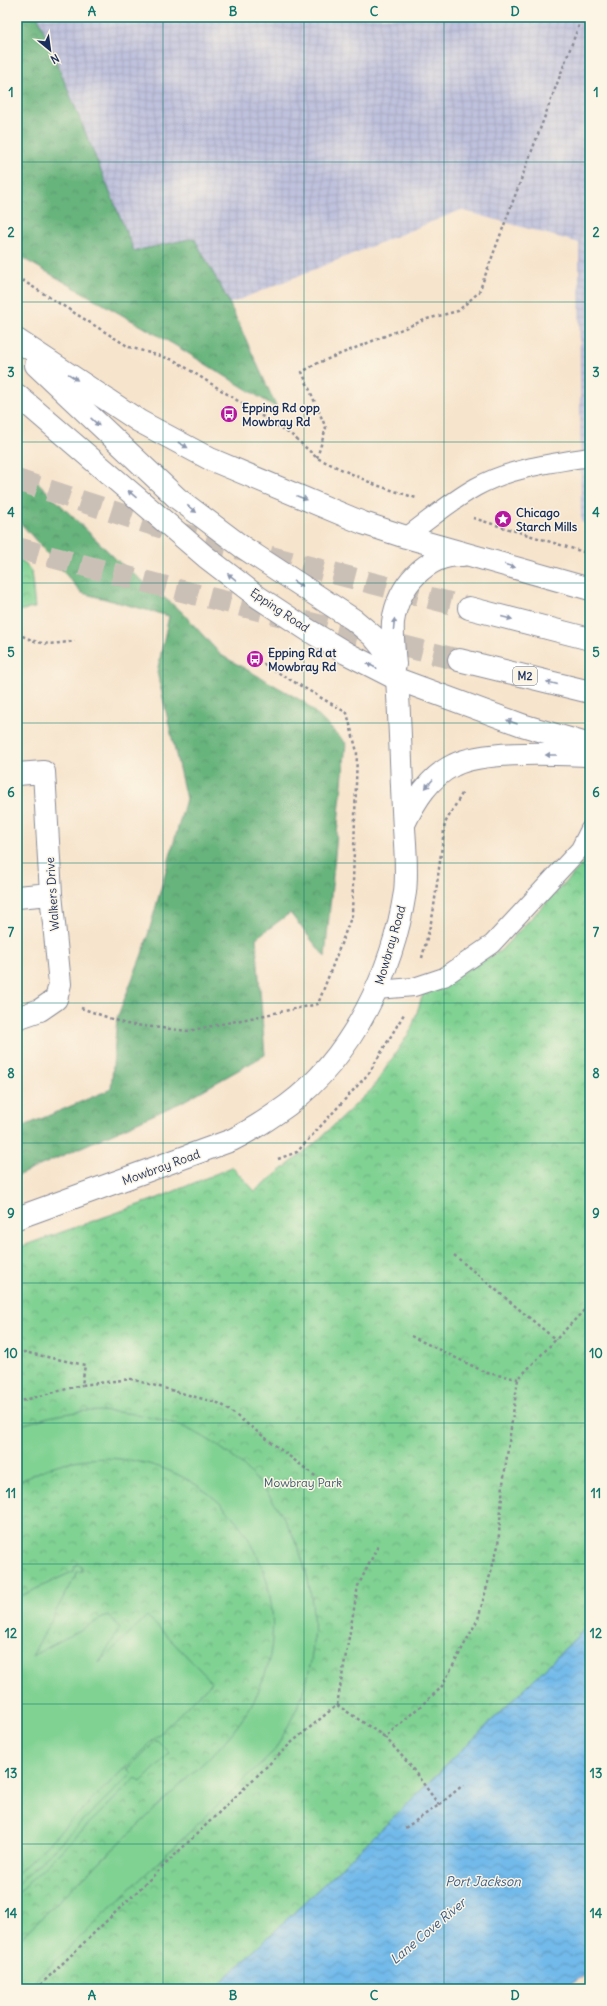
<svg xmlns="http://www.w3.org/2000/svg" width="607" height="2006" viewBox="0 0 607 2006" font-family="Delius,sans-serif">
  <defs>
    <pattern id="industrial-grid" width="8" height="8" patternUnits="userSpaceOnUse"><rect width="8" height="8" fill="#c0c2dd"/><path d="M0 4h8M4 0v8" fill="none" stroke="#a4a7c0"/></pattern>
    <pattern id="forest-crowns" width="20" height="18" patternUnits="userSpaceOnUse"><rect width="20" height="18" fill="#68b47d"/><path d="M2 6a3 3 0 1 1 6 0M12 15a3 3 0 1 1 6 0" fill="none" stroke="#55936a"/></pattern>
    <pattern id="park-crowns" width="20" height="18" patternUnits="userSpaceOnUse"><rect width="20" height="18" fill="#80d293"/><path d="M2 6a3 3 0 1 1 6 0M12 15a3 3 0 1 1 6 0" fill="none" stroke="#68ab7b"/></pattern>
    <pattern id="water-waves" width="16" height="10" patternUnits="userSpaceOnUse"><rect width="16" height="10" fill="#72baea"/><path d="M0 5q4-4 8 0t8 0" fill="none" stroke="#5d98c1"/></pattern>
  </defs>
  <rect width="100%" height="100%" fill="#fcf5e5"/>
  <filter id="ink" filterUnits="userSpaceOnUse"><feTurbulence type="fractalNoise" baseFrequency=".025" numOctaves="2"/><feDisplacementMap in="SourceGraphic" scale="8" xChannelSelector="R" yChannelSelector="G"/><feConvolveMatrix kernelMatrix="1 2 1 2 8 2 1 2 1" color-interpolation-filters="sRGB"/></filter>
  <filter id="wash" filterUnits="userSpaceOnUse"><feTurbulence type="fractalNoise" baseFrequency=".012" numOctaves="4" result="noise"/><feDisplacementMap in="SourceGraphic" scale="16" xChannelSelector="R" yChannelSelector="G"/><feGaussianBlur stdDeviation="0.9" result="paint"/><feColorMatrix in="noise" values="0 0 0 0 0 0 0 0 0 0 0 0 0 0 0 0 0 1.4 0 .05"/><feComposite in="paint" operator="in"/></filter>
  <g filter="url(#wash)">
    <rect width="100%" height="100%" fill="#f7e4cc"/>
    <path fill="url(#industrial-grid)" d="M29,17H590V525L581,522L579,243L461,210L229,304L129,260Z"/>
    <path fill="url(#forest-crowns)" stroke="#42726e" d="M17,17H38L134,251L194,238L227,298L277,408L173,344L17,255Z
      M17,462L120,563L181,611L221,655L304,702L346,743L325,957L290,913L256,938L265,1055L182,1102L17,1176V1129L111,1089L117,1018L144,949L186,799L157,672L169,616L82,593L17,519Z"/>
    <path fill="url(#park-crowns)" stroke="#4e8078" d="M17,554L31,571L35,608L17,611Z
      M590,856V1624L392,1819L214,1989H17V1248L158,1198L232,1167L255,1191L313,1145L372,1089L411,1030L423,994L500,951Z"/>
    <path fill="#80d293" stroke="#4e8078" d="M84,1411C105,1411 126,1412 147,1416C257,1438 328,1553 311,1661C306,1693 291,1722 275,1750L26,1989H17V1941L219,1748C237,1728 253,1707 263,1680C275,1650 275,1613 267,1582C243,1493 154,1442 64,1463C48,1467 32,1475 17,1483V1426L52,1416Z
      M78,1564L82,1566V1571L76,1572L75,1577L72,1581L32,1656L108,1615L120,1628L99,1663L147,1616L212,1682L17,1874V1598L74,1571L75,1566Z
      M157,1740L170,1753L141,1782L136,1778L17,1894V1885L132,1773L128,1769Z"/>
    <path fill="url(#water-waves)" stroke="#4674a4" d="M590,1624V1971L564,1989H214L392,1819Z"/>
  </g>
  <g filter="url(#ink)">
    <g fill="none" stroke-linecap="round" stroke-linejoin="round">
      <path stroke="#cbc0b6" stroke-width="22" stroke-dasharray="22 11" stroke-linecap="butt" d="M17,480L178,533L469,608
        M17,548L166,587L459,660"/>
      <defs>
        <path id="lane" d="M406,537C429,520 451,501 476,487C510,468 552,463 590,457
          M377,990L414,987L444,977L492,944L580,849L590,829"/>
        <path id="street" d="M17,774L44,772L51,894L60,984L56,999L40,1010L17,1018
          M17,897L51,894"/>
        <path id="secondary" d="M404,824C415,801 429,777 454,765C483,750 556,754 590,755
          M17,1218L232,1140C252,1130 270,1118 288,1105C353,1056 393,971 405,892C408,865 404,837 403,810C401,766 400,723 397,679"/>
        <path id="primary" d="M17,340L139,421L210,459L363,523L406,537L590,589
          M36,365L177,498L241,546L354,620L373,636L395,663
          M17,395L206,557L258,597L308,630L346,653L397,679L522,725L590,745
          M395,665C394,651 392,636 393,622C398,586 426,554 463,555"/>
        <path id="highway" d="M469,608L590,639
          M459,660L590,692"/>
      </defs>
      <use href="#lane" stroke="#898a95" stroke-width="20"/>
      <use href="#street" stroke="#898a95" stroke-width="24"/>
      <use href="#secondary" stroke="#898a95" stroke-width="24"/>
      <use href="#primary" stroke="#898a95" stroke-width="24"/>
      <use href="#highway" stroke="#898a95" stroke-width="24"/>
      <path stroke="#898a95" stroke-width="2.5" stroke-dasharray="3 3" stroke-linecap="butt" d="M17,277L129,347L174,360L293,436L317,458L376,485L416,498
        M317,458L326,428L302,372L318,363L427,319L458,311L479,292L582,17
        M473,518L590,554
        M17,633C41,646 48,645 75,641
        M422,958L433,914L445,823L463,792
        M81,1008L126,1024L188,1031L318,1004L352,915L357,752L347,713L255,659
        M278,1159L297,1152L369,1073L404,1014
        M454,1255L556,1340
        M411,1336L487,1373L518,1379
        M17,1353L24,1352L85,1365L82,1385L131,1379L221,1404L331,1488
        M17,1402L82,1385
        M337,1705L385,1737
        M439,1805L409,1764L385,1737L441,1688L478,1619L498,1546L503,1484L518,1379L590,1304
        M405,1828L439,1805L463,1785
        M36,1989L291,1743L337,1705L358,1586L378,1546"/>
      <use href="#lane" stroke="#fff" stroke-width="18"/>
      <use href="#street" stroke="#fff" stroke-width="22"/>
      <use href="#secondary" stroke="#fff" stroke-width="22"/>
      <use href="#primary" stroke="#fff" stroke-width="22"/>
      <use href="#highway" stroke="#fff" stroke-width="22"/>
    </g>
    <defs><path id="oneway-solid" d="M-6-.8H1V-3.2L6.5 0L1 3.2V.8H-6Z"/></defs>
    <g fill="#8d97ae">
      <use href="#oneway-solid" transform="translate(73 377) rotate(34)"/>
      <use href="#oneway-solid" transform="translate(95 422) rotate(43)"/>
      <use href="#oneway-solid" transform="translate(183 445) rotate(29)"/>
      <use href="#oneway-solid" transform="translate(132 494) rotate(-139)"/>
      <use href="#oneway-solid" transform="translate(302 498) rotate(21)"/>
      <use href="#oneway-solid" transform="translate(192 509) rotate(37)"/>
      <use href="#oneway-solid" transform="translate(510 566) rotate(16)"/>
      <use href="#oneway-solid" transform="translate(232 577) rotate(-143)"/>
      <use href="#oneway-solid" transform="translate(298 584) rotate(32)"/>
      <use href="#oneway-solid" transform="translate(507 618) rotate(14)"/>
      <use href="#oneway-solid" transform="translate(394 624) rotate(-85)"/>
      <use href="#oneway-solid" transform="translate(372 666) rotate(-152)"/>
      <use href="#oneway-solid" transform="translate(552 683) rotate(-166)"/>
      <use href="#oneway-solid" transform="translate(512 722) rotate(-160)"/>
      <use href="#oneway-solid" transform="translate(551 755) rotate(180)"/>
      <use href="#oneway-solid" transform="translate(429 784) rotate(131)"/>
    </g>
  </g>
  <path fill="none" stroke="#0f766e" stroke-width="1" stroke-opacity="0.55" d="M163,17V1989M304,17V1989M444,17V1989M17,162H590M17,302H590M17,442H590M17,583H590M17,723H590M17,863H590M17,1003H590M17,1143H590M17,1283H590M17,1423H590M17,1564H590M17,1704H590M17,1844H590"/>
  <defs>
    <symbol id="bus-disc" viewBox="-11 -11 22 22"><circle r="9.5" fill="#b5179e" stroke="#fcf5e5"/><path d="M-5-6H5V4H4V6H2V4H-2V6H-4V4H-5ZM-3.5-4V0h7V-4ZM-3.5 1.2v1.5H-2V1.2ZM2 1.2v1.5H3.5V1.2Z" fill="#fff"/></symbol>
    <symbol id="sight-disc" viewBox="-11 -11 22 22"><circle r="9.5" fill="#b5179e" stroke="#fcf5e5"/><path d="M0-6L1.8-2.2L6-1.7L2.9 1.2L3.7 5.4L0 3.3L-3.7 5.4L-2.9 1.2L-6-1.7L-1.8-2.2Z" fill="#fff"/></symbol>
  </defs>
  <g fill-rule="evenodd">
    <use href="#bus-disc" x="219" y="404" width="20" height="20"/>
    <use href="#sight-disc" x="493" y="509" width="20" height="20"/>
    <use href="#bus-disc" x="245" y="649" width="20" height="20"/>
  </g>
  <g text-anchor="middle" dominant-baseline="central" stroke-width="3" stroke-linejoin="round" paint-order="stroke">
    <rect fill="#fcf5e5" stroke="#5e6a86" stroke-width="1" x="513" y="667" width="24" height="18" rx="3"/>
    <g font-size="11" font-weight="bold" fill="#1b2f5e">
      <text x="525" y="676">M2</text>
    </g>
    <g font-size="12" font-weight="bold" fill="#1b2f5e" stroke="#fcf5e5" text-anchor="start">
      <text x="242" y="407">Epping Rd opp<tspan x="242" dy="14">Mowbray Rd</tspan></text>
      <text x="516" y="512">Chicago<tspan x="516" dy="14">Starch Mills</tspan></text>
      <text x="268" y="652">Epping Rd at<tspan x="268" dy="14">Mowbray Rd</tspan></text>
    </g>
    <g font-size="12" fill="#1b2f5e" stroke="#fcf5e5">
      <text transform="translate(280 610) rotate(34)">Epping Road</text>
      <text transform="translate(52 894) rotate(-94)">Walkers Drive</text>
      <text transform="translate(390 945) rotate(-74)">Mowbray Road</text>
      <text transform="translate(161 1167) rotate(-20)">Mowbray Road</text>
    </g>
    <g font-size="12" fill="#34586b" stroke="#fcf5e5">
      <text x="303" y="1482">Mowbray Park</text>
    </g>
    <g font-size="13" font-style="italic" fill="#355988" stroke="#fcf5e5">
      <text x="483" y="1881">Port Jackson</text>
      <text transform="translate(428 1931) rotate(-40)">Lane Cove River</text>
    </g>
  </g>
  <rect width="607" height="2006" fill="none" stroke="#fcf5e5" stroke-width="44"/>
  <g transform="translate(50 50) rotate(151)" stroke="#fcf5e5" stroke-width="3" paint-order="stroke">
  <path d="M0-3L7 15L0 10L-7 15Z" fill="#1b2f5e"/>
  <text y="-6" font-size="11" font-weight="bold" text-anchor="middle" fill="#1b2f5e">N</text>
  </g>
  <rect x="22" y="22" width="563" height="1962" fill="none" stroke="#0f766e" stroke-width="1.5"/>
  <g font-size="13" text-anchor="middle" font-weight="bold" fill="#0f766e">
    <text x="92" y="16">A</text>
    <text x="233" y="16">B</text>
    <text x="374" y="16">C</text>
    <text x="515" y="16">D</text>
    <text x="11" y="97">1</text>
    <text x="596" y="97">1</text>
    <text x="11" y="237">2</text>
    <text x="596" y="237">2</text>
    <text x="11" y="377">3</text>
    <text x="596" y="377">3</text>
    <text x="11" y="517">4</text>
    <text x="596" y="517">4</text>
    <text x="11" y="657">5</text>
    <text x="596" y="657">5</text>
    <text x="11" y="797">6</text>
    <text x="596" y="797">6</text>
    <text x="11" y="937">7</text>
    <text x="596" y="937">7</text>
    <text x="11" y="1078">8</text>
    <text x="596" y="1078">8</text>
    <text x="11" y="1218">9</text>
    <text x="596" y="1218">9</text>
    <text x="11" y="1358">10</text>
    <text x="596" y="1358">10</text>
    <text x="11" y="1498">11</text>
    <text x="596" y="1498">11</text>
    <text x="11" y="1638">12</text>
    <text x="596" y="1638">12</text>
    <text x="11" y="1778">13</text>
    <text x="596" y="1778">13</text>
    <text x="11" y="1918">14</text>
    <text x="596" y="1918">14</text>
    <text x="92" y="2000">A</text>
    <text x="233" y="2000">B</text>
    <text x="374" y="2000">C</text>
    <text x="515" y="2000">D</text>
  </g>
</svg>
